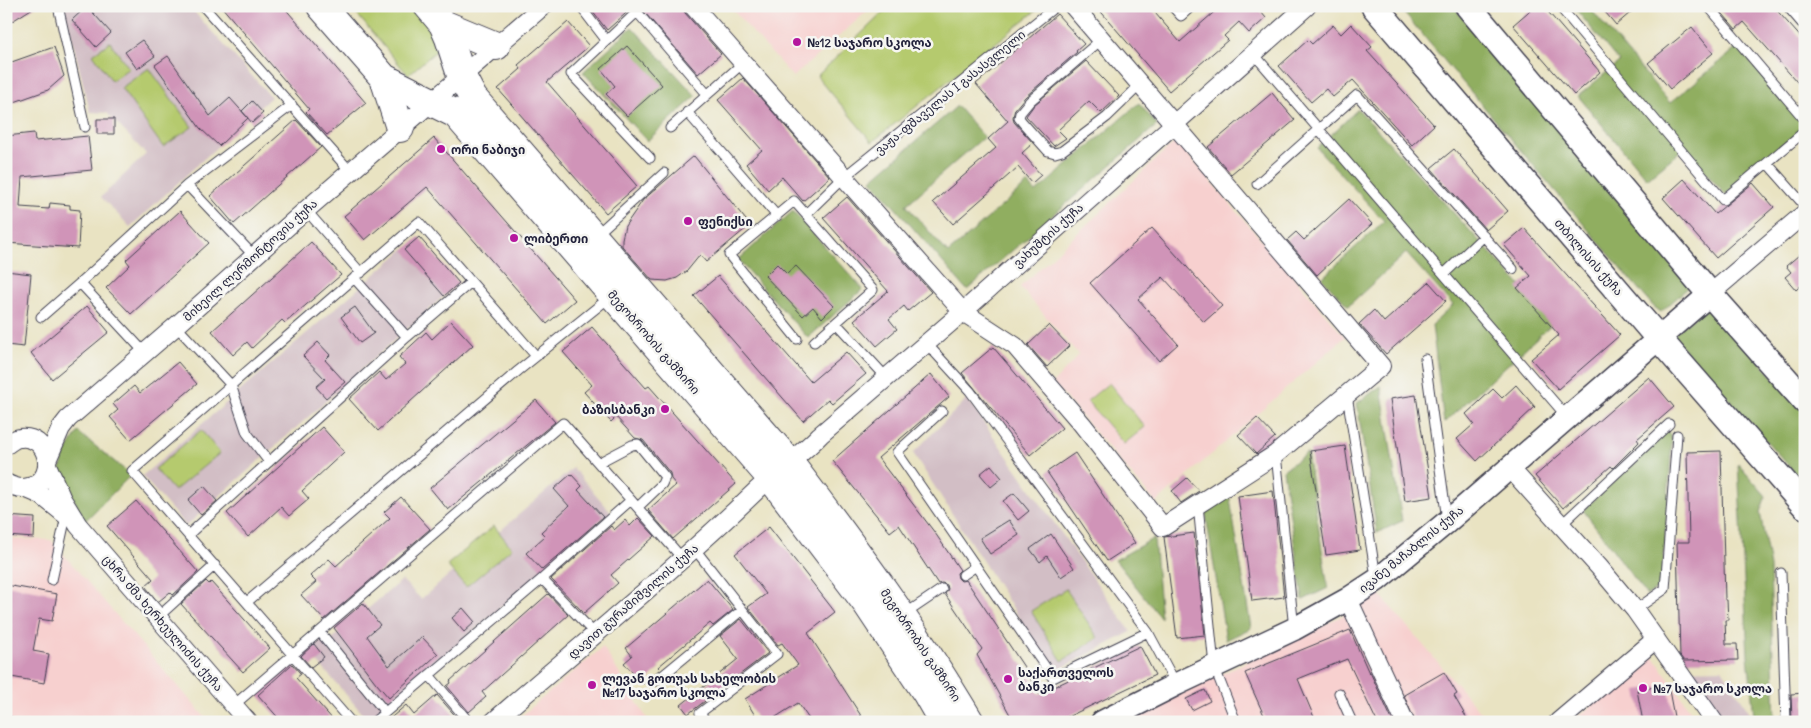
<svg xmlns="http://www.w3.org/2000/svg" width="1811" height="728" viewBox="0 0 1811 728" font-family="Delius,'Noto Sans Georgian',sans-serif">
  <rect width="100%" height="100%" fill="#f6f6f2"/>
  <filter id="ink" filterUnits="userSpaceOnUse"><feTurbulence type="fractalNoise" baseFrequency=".02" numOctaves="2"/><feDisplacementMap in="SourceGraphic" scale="10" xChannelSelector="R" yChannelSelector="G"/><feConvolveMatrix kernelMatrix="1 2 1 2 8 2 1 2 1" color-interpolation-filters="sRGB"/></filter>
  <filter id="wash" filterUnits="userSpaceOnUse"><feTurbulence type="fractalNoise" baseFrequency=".0096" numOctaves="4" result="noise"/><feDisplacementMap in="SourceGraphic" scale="20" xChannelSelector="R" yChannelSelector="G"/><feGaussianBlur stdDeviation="1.12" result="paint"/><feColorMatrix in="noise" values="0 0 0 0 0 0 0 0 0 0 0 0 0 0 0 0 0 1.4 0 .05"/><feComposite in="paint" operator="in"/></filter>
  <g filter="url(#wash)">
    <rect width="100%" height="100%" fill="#e9e3c2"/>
    <path fill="#f7d0cf" d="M729,6H873L793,77Z
      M1176,141L1345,337L1156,503L1053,383L1079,355L1020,287Z
      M6,539L51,540L209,722H6Z
      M1376,590L1489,722H1122L1346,614Z
      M603,647L649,722H514Z
      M1652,654L1698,722H1572Z"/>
    <path fill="#d2bec5" d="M64,6H189L271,97L130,227L101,197L146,154L107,113L90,112Z
      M405,248L445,295L186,526L142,476Z
      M967,399L1131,632L1054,672L913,453Z
      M573,468L611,512L369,721L308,651L324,637L332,639L402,580L421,599Z
      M1722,669L1756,722H1719L1683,670Z"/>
    <path fill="#b5ca6e" stroke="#6c7654" d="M350,6H421L449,40L408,75Z
      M890,6H1042L872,142L817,76Z
      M110,42L129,68L112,81L93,54Z
      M149,68L192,127L163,147L121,88Z
      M1109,383L1145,427L1124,444L1087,401Z
      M201,430L220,453L174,491L155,469Z
      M494,526L512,548L466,587L447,565Z
      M1066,589L1098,638L1062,661L1031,611Z"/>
    <path fill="#90ae61" stroke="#59684e" d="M1398,6H1453L1692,284L1661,312L1653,306Z
      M1573,6H1588L1670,103L1738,47L1805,126V128L1725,195L1685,147L1647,179L1578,96L1619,62Z
      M632,27L696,96L647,141L583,72Z
      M1139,103L1157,125L967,290L871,180L957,106L984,137L906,205L948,253L1028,183L1036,192Z
      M1358,109L1554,322L1444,423L1432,325L1453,305L1406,253L1348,306L1322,278L1384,221L1317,148Z
      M793,211L863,289L808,338L738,260Z
      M1709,303L1805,413V484L1672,336Z
      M1381,386L1402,521L1377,533L1357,403Z
      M1667,430L1672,439L1662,586L1647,595L1583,510Z
      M78,432L131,475L85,521L60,473L64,455Z
      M1307,453L1328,588L1303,600L1283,470Z
      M1738,464L1766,496L1760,512L1770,567L1775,722H1761L1754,717L1748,656Z
      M1229,493L1251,628L1226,640L1205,510Z
      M1154,538L1161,618L1115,560Z"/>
    <g id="blocks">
      <path fill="#d094b8" d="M6,6H36L6,25Z
        M87,6L111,33L96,47L72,20Z
        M221,6H283L366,103L327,135L306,112L309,109Z
        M588,6H634L607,30Z
        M639,6H681L685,13L721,54L698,74Z
        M1096,6H1149L1180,42L1221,6H1256L1266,18L1249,33L1239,22L1224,36L1228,40L1169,91Z
        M1535,6H1543L1600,72L1574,95L1513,25Z
        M1600,6H1638L1616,25Z
        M1716,6H1773L1805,42V91L1744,22L1736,29Z
        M1057,14L1084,44L1076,51L1077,52L1025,97L1015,109L1013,117L1014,122L1033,143L1022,153L1041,175L1032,183L1018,167L953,224L933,202L996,148L988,139L1008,121L976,84Z
        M568,22L589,46L547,82L637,186L606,213L498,89L521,69L518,65Z
        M1351,24L1372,47L1367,51L1434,125L1412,145L1353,80L1333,97L1326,89L1311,102L1279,66L1308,40L1312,44L1333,25L1341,34Z
        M1692,27L1713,53L1670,89L1648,63Z
        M142,40L155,56L137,69L125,52Z
        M627,46L662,85L627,116L606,94L615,86L601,69Z
        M54,47L64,76L48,90L6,105V64Z
        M168,56L210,116L230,98L248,118L219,146L200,128L155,65Z
        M1086,61L1119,96L1101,113L1089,101L1058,130L1066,138L1054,146L1026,116L1034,105Z
        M743,78L830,177L803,201L782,177L768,190L746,164L762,150L718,100Z
        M1272,93L1295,120L1231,174L1208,147Z
        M252,101L263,113L252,123L242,111Z
        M97,119H114V134H97Z
        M296,120L321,147L234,224L210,196Z
        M34,133L35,141L88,136L92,170L22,177L20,207L49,209L50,203L70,205V209L80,210L78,248L6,243V195H10L6,159V136Z
        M434,138L575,300L547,324L427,187L365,240L344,216Z
        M1454,149L1508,211L1486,230L1431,168Z
        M694,156L750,225L706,262L700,255L687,271L677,278L667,281L652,280L622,246V239L625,226L643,200Z
        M1684,179L1715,214L1753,183L1774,207L1716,258L1663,198Z
        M847,197L931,292L908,311L904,306L889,319L897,329L877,346L854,320L888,291L823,218Z
        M1349,199L1372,224L1317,275L1287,240L1296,232L1304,240Z
        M180,211L209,243L131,314L106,288L130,265L126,260Z
        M1152,228L1222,306L1204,322L1163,277L1138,299L1178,344L1159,361L1090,283Z
        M1524,228L1620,335L1558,389L1531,359L1559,335L1517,288L1531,276L1504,245Z
        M419,237L459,283L444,296L404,250Z
        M311,242L341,275L285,323L282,320L252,348L247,342L233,355L212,331Z
        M1805,250V282L1796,290L1785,277L1791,272L1786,266Z
        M777,264L787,274L796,266L834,306L822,318L813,307L803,316L765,276Z
        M6,271L31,274L24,347L6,345Z
        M718,276L811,382L846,352L866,374L832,403L828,399L803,421L694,296Z
        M1429,282L1446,301L1386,354L1359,324L1374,310L1384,322Z
        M87,306L109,332L52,379L31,353Z
        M355,307L374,333L360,343L341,317Z
        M451,321L473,345L378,431L349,399L379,372L386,380L405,364L399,357L426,332L432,339Z
        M1049,325L1069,346L1047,367L1028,345Z
        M592,327L646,388L649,386L736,484L673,539L648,510L676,485L671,479L670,473L643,440L635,438L616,417L611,422L584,392L592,385L563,352Z
        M318,342L330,355L325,360L345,382L326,398L316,387L325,379L303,356Z
        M993,347L1062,428L1030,455L962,373Z
        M178,362L197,384L130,440L110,417L118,410L113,404L134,386L140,393Z
        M931,374L949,397L878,458L935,533L960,570L957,573L958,578L961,581L966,580L1026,670L1039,694L1140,646L1155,675L1057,722H1014L977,655L982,649L945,594L948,589L947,585L942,583L938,584L899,525L890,532L832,461Z
        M1649,377L1674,407L1637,439L1639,442L1613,468L1611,466L1563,508L1535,476Z
        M1516,385L1535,407L1477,461L1457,439L1474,424L1466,414L1493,389L1502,398Z
        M1416,395L1432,497L1405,501L1390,399Z
        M536,400L555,422L448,510L430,488Z
        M1257,418L1275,437L1256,454L1238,435Z
        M322,427L344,452L302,491L309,499L289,516L281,507L248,537L227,513Z
        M1345,446L1360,550L1326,555L1310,451Z
        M1721,451L1725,600H1727L1728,620H1725L1726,644H1737L1738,660L1684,661L1680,656L1677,542H1689L1687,452Z
        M1075,453L1135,543L1107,561L1047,472Z
        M991,465L1002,478L991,487L980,474Z
        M571,474L582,486L578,490L603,517L542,570L526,553L545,536L541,532L569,506L554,489Z
        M1187,478L1199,491L1181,503L1172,491Z
        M204,486L217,501L201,515L188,500Z
        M1273,491L1284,597L1252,601L1238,496Z
        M1014,493L1029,511L1018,520L1003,501Z
        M401,497L430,529L324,620L301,595L316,582L310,576L329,559L336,566L390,518L384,512Z
        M136,501L198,572L173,595L170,592L158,602L145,586L153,579L107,526Z
        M6,516L35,518L34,538L6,536Z
        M638,518L655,536L611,575L618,583L584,613L551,579L611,526L614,530L625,520L630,526Z
        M1009,520L1019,535L990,554L980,538Z
        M769,527L835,612L808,633L865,722H811L798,703L768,722H759L745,699L798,665L782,643L778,645L748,607L766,594L735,554Z
        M1194,533L1205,635L1177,638L1164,537Z
        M1051,534L1074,568L1061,577L1047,556L1040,562L1030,549Z
        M707,579L733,610L713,626L710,623L658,667L660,669L643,684L624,663L632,656L626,648Z
        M206,581L209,584L211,582L270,648L243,672L181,604Z
        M6,585L57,594L52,621L39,619L33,651L49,654L44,683L6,676Z
        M548,594L568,615L482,692L486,697L469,712L447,686L451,683L450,681Z
        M363,603L380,625L367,636L389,666L422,637L438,654L389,698L376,683L334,628Z
        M463,608L475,622L464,632L452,618Z
        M741,619L768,653L688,714L681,705L738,659L720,636Z
        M1350,630L1369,673L1370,672L1393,722H1377L1347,659L1298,679L1316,722H1267L1245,673Z
        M314,644L324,657L311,667L301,656Z
        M292,664L301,674L296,678L335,722H282L258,695Z
        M1444,672L1457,694L1454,696L1469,722H1415L1404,695Z
        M1668,685L1675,722H1643L1637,690Z
        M1205,690L1210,701L1192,710L1186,699Z
        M1805,693V722H1792L1791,694Z
        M437,695L460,721L458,722H386L406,705L414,715Z"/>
    </g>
  </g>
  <g filter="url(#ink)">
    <use href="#blocks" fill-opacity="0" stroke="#403f4f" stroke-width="1"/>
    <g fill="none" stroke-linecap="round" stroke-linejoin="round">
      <defs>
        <path id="service" d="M58,6L85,127
          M203,6L350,171
          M580,6L606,40
          M1172,6L1181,16L1192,6
          M1559,6L1723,200L1805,131
          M1708,6L1805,120
          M1102,39L1030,101L1020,113L1019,118L1023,123L1048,151L1055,153L1062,151L1107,117L1141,84
          M1253,53L1567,417
          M687,112L777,216
          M670,128L743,63
          M650,158L571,74L637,12L707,94
          M1767,163L1805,206
          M1257,184L1357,95L1513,269
          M187,185L254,256
          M306,210L361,273
          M806,214L844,177L1056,6
          M596,235L664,173
          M1444,274L1484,236
          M354,278L407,337L471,282
          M41,317L80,283
          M836,323L887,378
          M176,326L231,385L247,433L269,462
          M797,339L729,255L794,201L873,290L814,342
          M927,344L970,391L1148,632L1176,684
          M145,353L80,283L187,185L292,105
          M1425,359L1447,520
          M1347,395L1376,577
          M942,411L897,452L1053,678L1148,632
          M1276,454L1294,629
          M598,463L632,445L638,444L665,477L662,484L638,507
          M1198,505L1214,666L1236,722
          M1561,525L1669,424
          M188,535L407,337
          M694,548L777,654L700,713L706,722
          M1781,573L1786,722
          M963,575L976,566
          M542,579L595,634
          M52,580L66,516
          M247,602L518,371L610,297
          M1635,610L1665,589L1677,435
          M905,614L942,589
          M157,618L215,565
          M320,632L385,712
          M429,675L469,722
          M656,681L742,610
          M1339,693L1352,722
          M234,705L563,423L682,558
          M6,720L10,722
          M351,722L132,471L419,222L536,356
          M374,722L542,579L631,500"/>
        <path id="minor" d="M693,6L963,312L1015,346L1082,424L1163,527L1276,454L1381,366L1073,6
          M1793,6L1805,20
          M1710,294L1805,213
          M6,445C11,442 15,438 20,438C48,434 58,476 32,486C23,490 15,488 6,483
          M48,458L61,428L68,419L176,326L306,210L543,6
          M48,467L62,499L78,525L248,722
          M1509,467L1599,567L1635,610L1714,722
          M27,489L41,495L67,516
          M1348,599L1405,722
          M493,722C581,645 673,571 757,490C777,471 801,455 820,435L957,317L1307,6
          M1558,722L1656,639"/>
        <path id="tertiary" d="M1102,722L1177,684L1294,629L1348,599L1377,580L1447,522L1710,294"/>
        <path id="secondary" d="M1374,6L1659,339L1805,506
          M1468,6L1710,294L1805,401"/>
        <path id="primary" d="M321,6L384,78L456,114L771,478L867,604L927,694L943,722
          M428,6L443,24L449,38L461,75L473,98L789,462C853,546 916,631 970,722
          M443,24L496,46
          M384,78L400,128"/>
      </defs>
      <use href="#service" stroke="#403f4f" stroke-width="11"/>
      <use href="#minor" stroke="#403f4f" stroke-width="20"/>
      <use href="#tertiary" stroke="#403f4f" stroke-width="25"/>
      <use href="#secondary" stroke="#403f4f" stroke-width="28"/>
      <use href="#primary" stroke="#403f4f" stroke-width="30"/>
      <use href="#service" stroke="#fff" stroke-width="9"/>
      <use href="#minor" stroke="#fff" stroke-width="18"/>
      <use href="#tertiary" stroke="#fff" stroke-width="22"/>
      <use href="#secondary" stroke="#fff" stroke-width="25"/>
      <use href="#primary" stroke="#fff" stroke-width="28"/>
    </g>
  </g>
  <g fill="#b5179e" stroke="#f6f6f2" stroke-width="2">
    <circle cx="797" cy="42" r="5"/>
    <circle cx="441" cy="149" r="5"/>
    <circle cx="688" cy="221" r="5"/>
    <circle cx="514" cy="238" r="5"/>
    <circle cx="665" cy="409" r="5"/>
    <circle cx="1008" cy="679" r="5"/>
    <circle cx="592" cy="685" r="5"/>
    <circle cx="1643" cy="688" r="5"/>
  </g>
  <g text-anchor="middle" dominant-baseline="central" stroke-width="5" stroke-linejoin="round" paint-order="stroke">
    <g font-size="12" font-weight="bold" fill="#22223b" stroke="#f6f6f2" text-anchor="start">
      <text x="807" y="42">№12 საჯარო სკოლა</text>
      <text x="451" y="149">ორი ნაბიჯი</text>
      <text x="698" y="221">ფენიქსი</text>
      <text x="524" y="238">ლიბერთი</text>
      <text x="655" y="409" text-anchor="end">ბაზისბანკი</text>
      <text x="1018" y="672">საქართველოს<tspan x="1018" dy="14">ბანკი</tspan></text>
      <text x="602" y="678">ლევან გოთუას სახელობის<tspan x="602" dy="14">№17 საჯარო სკოლა</tspan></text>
      <text x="1653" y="688">№7 საჯარო სკოლა</text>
    </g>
    <g font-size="12" fill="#22223b" stroke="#f6f6f2">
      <text transform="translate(950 92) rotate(-39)">ვაჟა-ფშაველას I გასასვლელი</text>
      <text transform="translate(1048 235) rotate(-42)">ვახუშტის ქუჩა</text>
      <text transform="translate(1589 257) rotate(49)">თბილისის ქუჩა</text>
      <text transform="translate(250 260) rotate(-42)">მიხეილ ლერმონტოვის ქუჩა</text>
      <text transform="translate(654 342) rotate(49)">მეგობრობის გამზირი</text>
      <text transform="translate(1411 549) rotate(-39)">ივანე მაჩაბლის ქუჩა</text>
      <text transform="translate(633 601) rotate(-41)">დავით გურამიშვილის ქუჩა</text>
      <text transform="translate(163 623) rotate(49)">ცხრა ძმა ხერხეულიძის ქუჩა</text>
      <text transform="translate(921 645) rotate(56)">მეგობრობის გამზირი</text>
    </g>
  </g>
  <rect width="1811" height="728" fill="none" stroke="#f6f6f2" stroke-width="25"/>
</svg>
